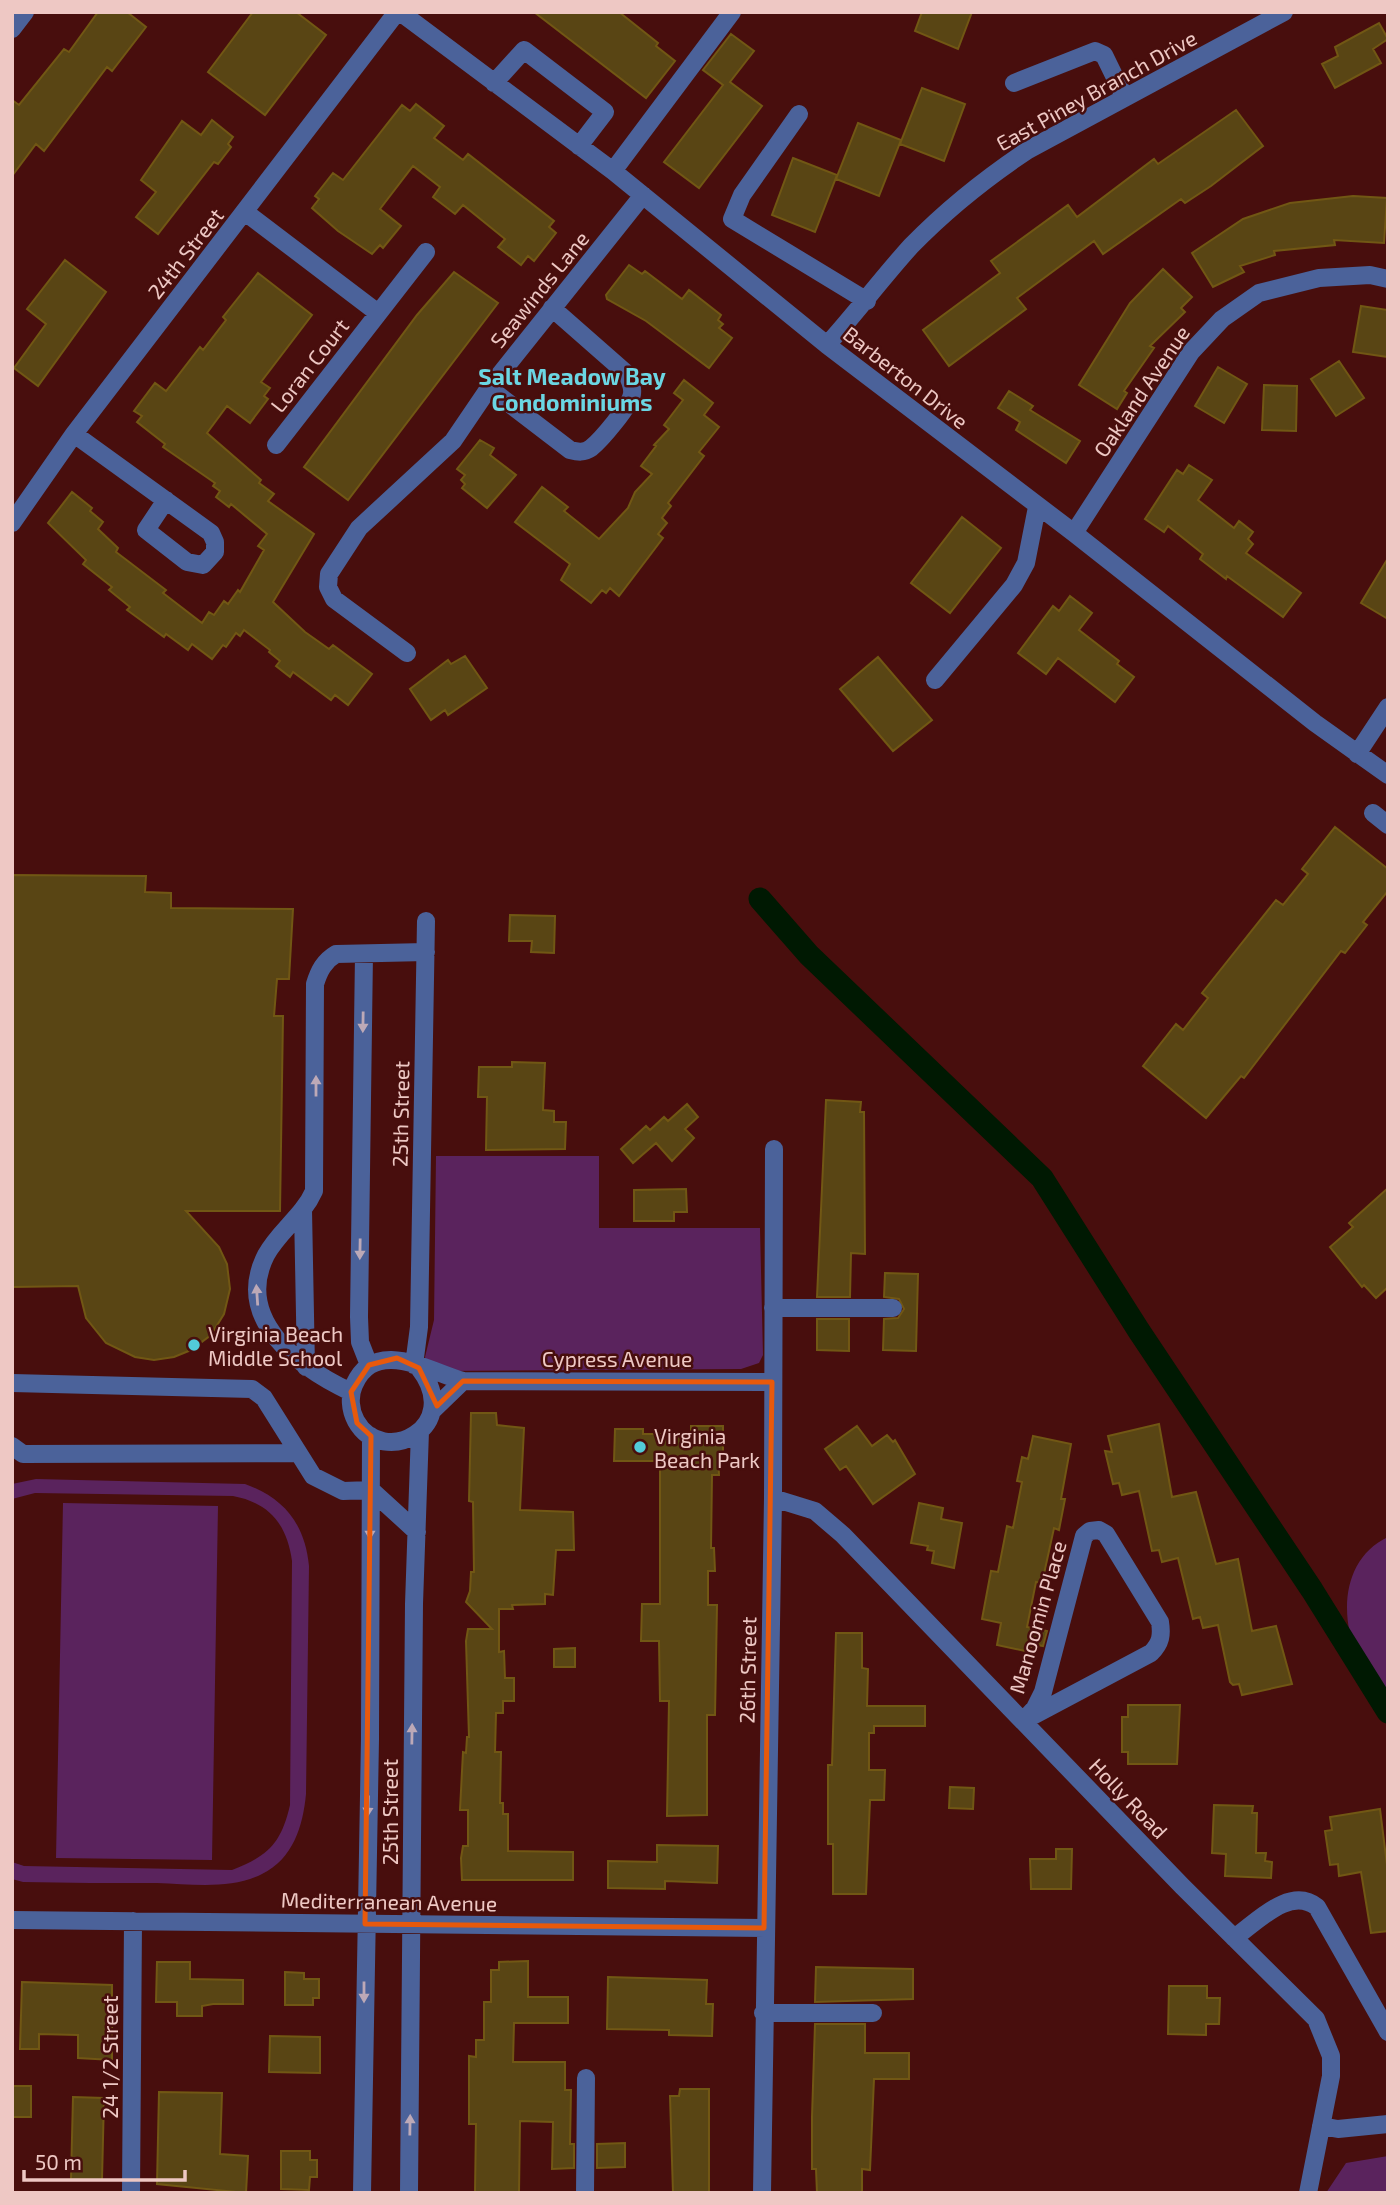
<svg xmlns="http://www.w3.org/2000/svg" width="1400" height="2205" viewBox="0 0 1400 2205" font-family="'Exo 2',sans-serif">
  <rect width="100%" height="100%" fill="#480e0d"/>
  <path fill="#5a235d" d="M436,1156H599V1228H760L763,1355L759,1363L741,1369L443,1371L427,1364L425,1357L434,1320Z
    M36,1479L245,1484C284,1498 305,1524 309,1566L306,1794C303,1826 293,1859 262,1874C231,1890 191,1884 157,1883C112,1883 68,1883 23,1882L12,1879V1862L24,1866L232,1870C268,1856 281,1844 290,1805L292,1561C287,1525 270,1503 233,1496L35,1493L12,1499V1484Z
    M63,1503L218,1506L212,1860L56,1858Z
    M1388,1537V1706C1378,1689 1365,1672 1357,1654C1339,1614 1343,1558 1388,1537Z
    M1388,2156V2193H1326L1346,2163Z"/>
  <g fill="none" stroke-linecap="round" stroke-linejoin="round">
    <path stroke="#001902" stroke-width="23" d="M760,899L809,955L1042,1178L1139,1331L1312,1590L1388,1712"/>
  </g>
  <path fill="#594514" stroke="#715714" stroke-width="2" d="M98,12H127L146,27L112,71L107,67L44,151L36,144L12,176V100L19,105L64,49L69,52Z
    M253,12H296L326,35L265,115L208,72Z
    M534,12H619L658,43L656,46L675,61L646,98Z
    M922,12H972L958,49L915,31Z
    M1379,23L1388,39L1373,49L1381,63L1335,88L1322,64L1338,56L1335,47Z
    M731,34L754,51L730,82L762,106L699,188L664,162L723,85L703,70Z
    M922,88L965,104L944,161L900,144Z
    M416,104L444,126L434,138L463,160L468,154L554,221L549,227L556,233L534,261L528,256L521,265L498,247L505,239L463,205L455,214L433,197L440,187L413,166L380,209L401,226L383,248L380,245L372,254L338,231L312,208L319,199L315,196L333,173L343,180L402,105L410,111Z
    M1236,110L1263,146L1211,186L1185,203L1181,199L1103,254L1094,241L1017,298L1026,309L949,366L923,330L1000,273L991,261L1068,205L1077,217L1154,159L1158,164Z
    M212,120L233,137L228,144L231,147L218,164L214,162L158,234L136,217L156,192L141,180L182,121L201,135Z
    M858,123L901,140L879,196L836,179Z
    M793,158L837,175L815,232L772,215Z
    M1353,196L1387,198L1384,243L1334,240L1335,245L1274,251L1275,255L1240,266L1244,272L1213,287L1192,253L1243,219L1290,203Z
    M65,260L106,292L38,386L14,368L46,324L27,309Z
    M629,265L642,274L645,271L682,299L689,290L721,315L718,320L723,324L719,328L732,338L709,368L646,321L607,299L606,295Z
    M1163,269L1192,297L1181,308L1185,312L1150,346L1154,348L1124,391L1127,393L1117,409L1079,385L1130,303Z
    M454,272L498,303L348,500L304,467L417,315Z
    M258,273L312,315L261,382L270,388L264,396L268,399L250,423L227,406L207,433L261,480L259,483L274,494L268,501L314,534L273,602L305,632L329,649L333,645L372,674L348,705L335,695L331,700L293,672L290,677L276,666L280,661L269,652L270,650L244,630L240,636L236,633L226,647L223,645L212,659L192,644L188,650L166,634L164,637L127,610L130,607L109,590L112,587L83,564L86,560L48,523L72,492L92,508L90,511L103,522L98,529L118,548L116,552L166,590L163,593L202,623L209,612L214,615L224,601L228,604L238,590L240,592L264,550L258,546L267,534L231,504L229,507L216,497L220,491L213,486L215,483L163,447L165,444L137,422L142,416L134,411L155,383L166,391L200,347L203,350L226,320L223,317Z
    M1361,306L1388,310V357L1353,352Z
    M1339,361L1364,398L1336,416L1311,379Z
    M1218,367L1247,384L1224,423L1195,406Z
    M684,380L713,403L704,415L719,427L699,452L704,456L668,503L671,506L662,518L667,523L658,534L663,538L619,596L610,588L606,593L602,590L591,603L561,580L570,564L515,522L542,487L568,507L564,511L599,539L628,508L635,492L652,474L641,466L656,446L654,445L669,429L664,425L683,400L674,393Z
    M1264,385L1297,386L1296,431L1262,430Z
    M1009,391L1033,406L1030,410L1080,441L1066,463L1016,430L1020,422L998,408Z
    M480,440L494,448L490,455L516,475L487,508L462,488L465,484L461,480L465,475L457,469Z
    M1189,465L1212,480L1198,500L1234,528L1239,521L1253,532L1248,539L1253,544L1246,553L1301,593L1283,617L1227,576L1226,579L1200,559L1203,554L1168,526L1164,532L1145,519L1177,470L1183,474Z
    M962,517L1001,548L950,613L911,583Z
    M1388,558V619L1361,603Z
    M1070,596L1092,613L1079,630L1119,661L1117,664L1134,677L1115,702L1058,658L1046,674L1018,653L1053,606L1059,611Z
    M465,656L487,688L448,715L445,710L431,720L410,689L448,660L451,664Z
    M878,657L932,720L893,751L840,689Z
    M1335,827L1388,869V891L1363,922L1367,925L1345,953L1341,951L1244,1078L1241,1076L1206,1118L1143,1066L1176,1024L1183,1030L1208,998L1202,993L1276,900L1283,905L1308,874L1302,869Z
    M12,875L146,876L145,892L171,893V908L293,909L289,979H277L274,1016H283L280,1211H186L219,1247L227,1264L230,1289L224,1314L211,1335L191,1350L174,1357L154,1360L135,1357L106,1343L86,1318L78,1286L12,1287Z
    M510,915L555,916L554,953L531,952L532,941H509Z
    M512,1062L545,1063L543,1110L554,1111V1122H566L565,1149L486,1150L487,1097H478L479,1067H512Z
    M826,1100L861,1102L860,1112H864L865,1254L851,1253L850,1297H817Z
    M687,1104L698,1117L685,1129L694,1138L672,1161L656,1143L633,1163L621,1149L646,1126L650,1130L664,1117L668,1121Z
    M1388,1188V1287L1376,1298L1364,1285L1362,1287L1330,1247L1353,1227L1349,1223Z
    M686,1189L687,1212H674V1221H634V1190Z
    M885,1273L918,1274L916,1351L883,1350L884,1319L898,1318L904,1309L899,1299L884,1297Z
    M817,1319H849V1351L817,1350Z
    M471,1413H496L497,1425L524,1428L520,1510L573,1512L574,1550H556L553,1595L545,1594V1604L512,1605L513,1609H499V1652L504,1651L505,1678H514V1701H503V1713H496L495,1752H501L500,1803H503V1814H508V1851L573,1852V1880H462L461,1858L463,1846H468V1810H460L463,1752L466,1753L467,1737H469L466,1641L468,1629H492L466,1602L470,1591L471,1572H474L473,1502L469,1501Z
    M1159,1424L1172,1497L1196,1492L1216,1564L1238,1559L1252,1631L1276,1626L1292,1684L1242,1695L1239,1684L1233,1685L1230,1682L1218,1625L1203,1628L1200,1617L1193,1619L1178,1558L1162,1562L1159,1550L1152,1551L1139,1491L1122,1495L1119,1483L1113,1484L1105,1451L1112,1452L1108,1436Z
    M691,1426H723V1454H718L719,1475H712L711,1548H714L715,1571H708V1605H717L715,1715H707V1815L667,1816L669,1701H660L659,1641H641L642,1604H660V1461H614L615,1429H643V1434H691Z
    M857,1426L872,1446L887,1435L893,1442L895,1440L915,1474L873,1504L846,1466L840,1470L825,1449Z
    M1033,1436L1071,1444L1061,1499H1065L1059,1530L1054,1528L1042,1583L1036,1582L1027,1627L1047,1631L1043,1646L1032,1644L1030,1652L997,1645L1001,1623L982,1619L991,1571L998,1572L1007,1526L1013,1528L1022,1482L1017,1481L1022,1457L1028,1459Z
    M919,1503L943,1508L941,1519L962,1523L954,1568L932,1563L934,1551L927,1550L928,1546L911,1543Z
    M836,1633H862V1668L868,1669L867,1706H925V1726H874V1733H869V1770H885L884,1800H870L866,1894H833V1844H828V1765H832Z
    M575,1648V1667H554V1649Z
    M1128,1705H1180L1177,1764H1128V1752H1122V1717H1128Z
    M950,1787L974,1788L973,1809L949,1808Z
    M1214,1805L1253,1806L1252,1813H1257L1256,1853H1266L1265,1861L1272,1862L1271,1878L1225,1876L1226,1854L1212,1853Z
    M1380,1809L1388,1873V1931L1371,1933L1361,1872L1339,1876L1338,1864L1330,1865L1325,1831L1332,1830L1330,1817Z
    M657,1845L718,1846L717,1883L665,1881V1889L608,1888V1861L657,1862Z
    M1056,1849H1072L1071,1889H1031L1030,1859H1056Z
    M528,1961V1997H568V2023H514L513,2062H565V2090H571L570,2144H574V2168L552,2169L553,2122L520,2121L519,2193H475L476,2124H469V2056L476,2057V2040H484V2002H491V1970H499V1962Z
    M157,1962H190V1979L243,1980V2004H213L202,2006V2016H177V2002H156Z
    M816,1967L913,1969V1999L815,2002Z
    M285,1972L304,1973V1979H319V1998H313V2005H285Z
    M608,1977L707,1980L706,2004H713L712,2036L669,2035V2030L607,2029Z
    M22,1982L112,1985V2060L78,2058V2035L39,2034V2049H20Z
    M1169,1986H1207V1998H1220L1219,2024H1206V2035L1168,2034Z
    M815,2024H865V2053H909V2079H874L870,2170L862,2169V2193H817L816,2169H812V2117Z
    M270,2036L320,2037V2073L269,2072Z
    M12,2086H31V2117H12Z
    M680,2089H709V2193H673L670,2096H679Z
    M159,2092L222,2093L220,2154L248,2156L246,2193L157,2184Z
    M73,2097L104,2098L102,2180L71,2179Z
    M625,2143V2167L597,2168V2144Z
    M281,2151H310V2160H317V2177H310L309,2190L281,2189Z"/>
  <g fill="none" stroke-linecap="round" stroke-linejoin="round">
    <path stroke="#4b629a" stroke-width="18" d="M400,12L613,171L827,345L1074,533L1315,723L1388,775
      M12,29L25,12
      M494,83L524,50L605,112L579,146
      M1014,83L1095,51L1104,55L1125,98
      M799,114L742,195L732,219L867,301
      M613,171L732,12
      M245,212L378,313
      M827,345C856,313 882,278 911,246C947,209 986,178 1028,150L1284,12
      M489,388L570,450C578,452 584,453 591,448C601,440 630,406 632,394C633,386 630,380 626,373L552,308
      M74,434L211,533L215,542V552L203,565L187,562L146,530L166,500
      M276,445L426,252
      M12,523L74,434L397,12
      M1074,533L1191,352L1222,319L1259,293L1319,278L1370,275L1388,279
      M407,653L334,599L328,587L329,574L359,528L453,441L489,388L643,195
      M935,680L1014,585L1026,563L1037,507
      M1357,754L1388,707
      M1373,813L1388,825
      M364,954L359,1317L360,1342L369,1365
      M303,1210L306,1367
      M773,1308H893
      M414,1365L419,1327L426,921
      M419,1368C465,1427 383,1469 356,1421C350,1410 349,1396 354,1385C375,1337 428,1371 463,1381L433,1410
      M463,1381L772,1382
      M12,1383L252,1389L264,1398L313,1476L343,1491L371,1490L417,1532
      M351,1392C300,1368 233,1320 266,1255C279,1231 303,1216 314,1191L315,984C319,971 324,961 336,954L426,952
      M12,1446L23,1454L298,1453
      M773,1498L815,1511L843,1535L1182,1886L1316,2019L1331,2056V2076L1308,2193
      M1099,1530L1106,1534L1160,1622C1162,1635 1161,1643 1151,1653L1023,1721L1035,1708L1043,1692L1084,1536L1090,1531Z
      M12,1920L764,1928
      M1234,1938C1256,1923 1290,1885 1317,1907L1388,2032
      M763,2013H873
      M1321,2126L1338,2129L1388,2124
      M131,2193L133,1921
      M362,2193L370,1739L371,1436
      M409,2193L414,1604L420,1431
      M585,2193L586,2078
      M762,2193L773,1498L774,1149"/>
  </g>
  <defs><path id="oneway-solid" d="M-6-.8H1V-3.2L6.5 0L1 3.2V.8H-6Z" transform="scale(1.75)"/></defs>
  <g fill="#bda9b7">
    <use href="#oneway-solid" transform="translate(363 1022) rotate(91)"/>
    <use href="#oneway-solid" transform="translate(316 1086) rotate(-90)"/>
    <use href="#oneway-solid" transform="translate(360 1249) rotate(91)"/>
    <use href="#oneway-solid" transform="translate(257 1295) rotate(-94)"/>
    <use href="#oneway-solid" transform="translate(370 1529) rotate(91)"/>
    <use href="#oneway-solid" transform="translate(412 1734) rotate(-89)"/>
    <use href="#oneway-solid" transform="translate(368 1806) rotate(92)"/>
    <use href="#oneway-solid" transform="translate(364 1992) rotate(90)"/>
    <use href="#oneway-solid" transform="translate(410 2125) rotate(-89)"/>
  </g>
  <path fill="none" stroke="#e8590c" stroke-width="5" stroke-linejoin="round" d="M397,1358L419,1368L437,1406L463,1381L772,1382L764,1928L365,1924L371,1436L357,1423L351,1392L369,1365Z"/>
  <g fill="#52cbd9" stroke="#480e0d" stroke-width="2.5">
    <circle cx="194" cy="1345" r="7"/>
    <circle cx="640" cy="1447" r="7"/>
  </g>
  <g text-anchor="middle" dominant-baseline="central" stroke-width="5" stroke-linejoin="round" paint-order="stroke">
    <g font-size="21" fill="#eec8c4" stroke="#480e0d">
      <text transform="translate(1096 90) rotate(-29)">East Piney Branch Drive</text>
      <text transform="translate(185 253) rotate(-52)">24th Street</text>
      <text transform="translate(539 289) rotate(-51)">Seawinds Lane</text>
      <text transform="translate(309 365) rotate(-52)">Loran Court</text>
      <text transform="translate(906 377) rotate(38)">Barberton Drive</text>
      <text transform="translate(1141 391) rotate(-56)">Oakland Avenue</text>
      <text transform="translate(400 1114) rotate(-89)">25th Street</text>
      <text x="617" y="1358">Cypress Avenue</text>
      <text transform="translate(1037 1617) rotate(-74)">Manoomin Place</text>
      <text transform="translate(747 1670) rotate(-89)">26th Street</text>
      <text transform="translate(1129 1798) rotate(46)">Holly Road</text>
      <text transform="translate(389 1812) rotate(-90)">25th Street</text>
      <text transform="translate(389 1901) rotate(1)">Mediterranean Avenue</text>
      <text transform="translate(109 2057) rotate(-90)">24 1/2 Street</text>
    </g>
    <g font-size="21" fill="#eec8c4" stroke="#480e0d" text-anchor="start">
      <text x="208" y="1333">Virginia Beach<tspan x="208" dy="24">Middle School</tspan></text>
      <text x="654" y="1435">Virginia<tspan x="654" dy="24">Beach Park</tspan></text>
    </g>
    <g font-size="23" font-weight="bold" fill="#6bd6e3" stroke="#480e0d">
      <text x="572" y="376">Salt Meadow Bay<tspan x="572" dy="26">Condominiums</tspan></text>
    </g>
  </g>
  <rect width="1400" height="2205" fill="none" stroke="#eec8c4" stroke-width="28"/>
  <path d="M24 2170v10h161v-10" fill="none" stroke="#eec8c4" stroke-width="3.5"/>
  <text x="35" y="2170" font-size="21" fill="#eec8c4" stroke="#480e0d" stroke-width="5" paint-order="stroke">50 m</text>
</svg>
